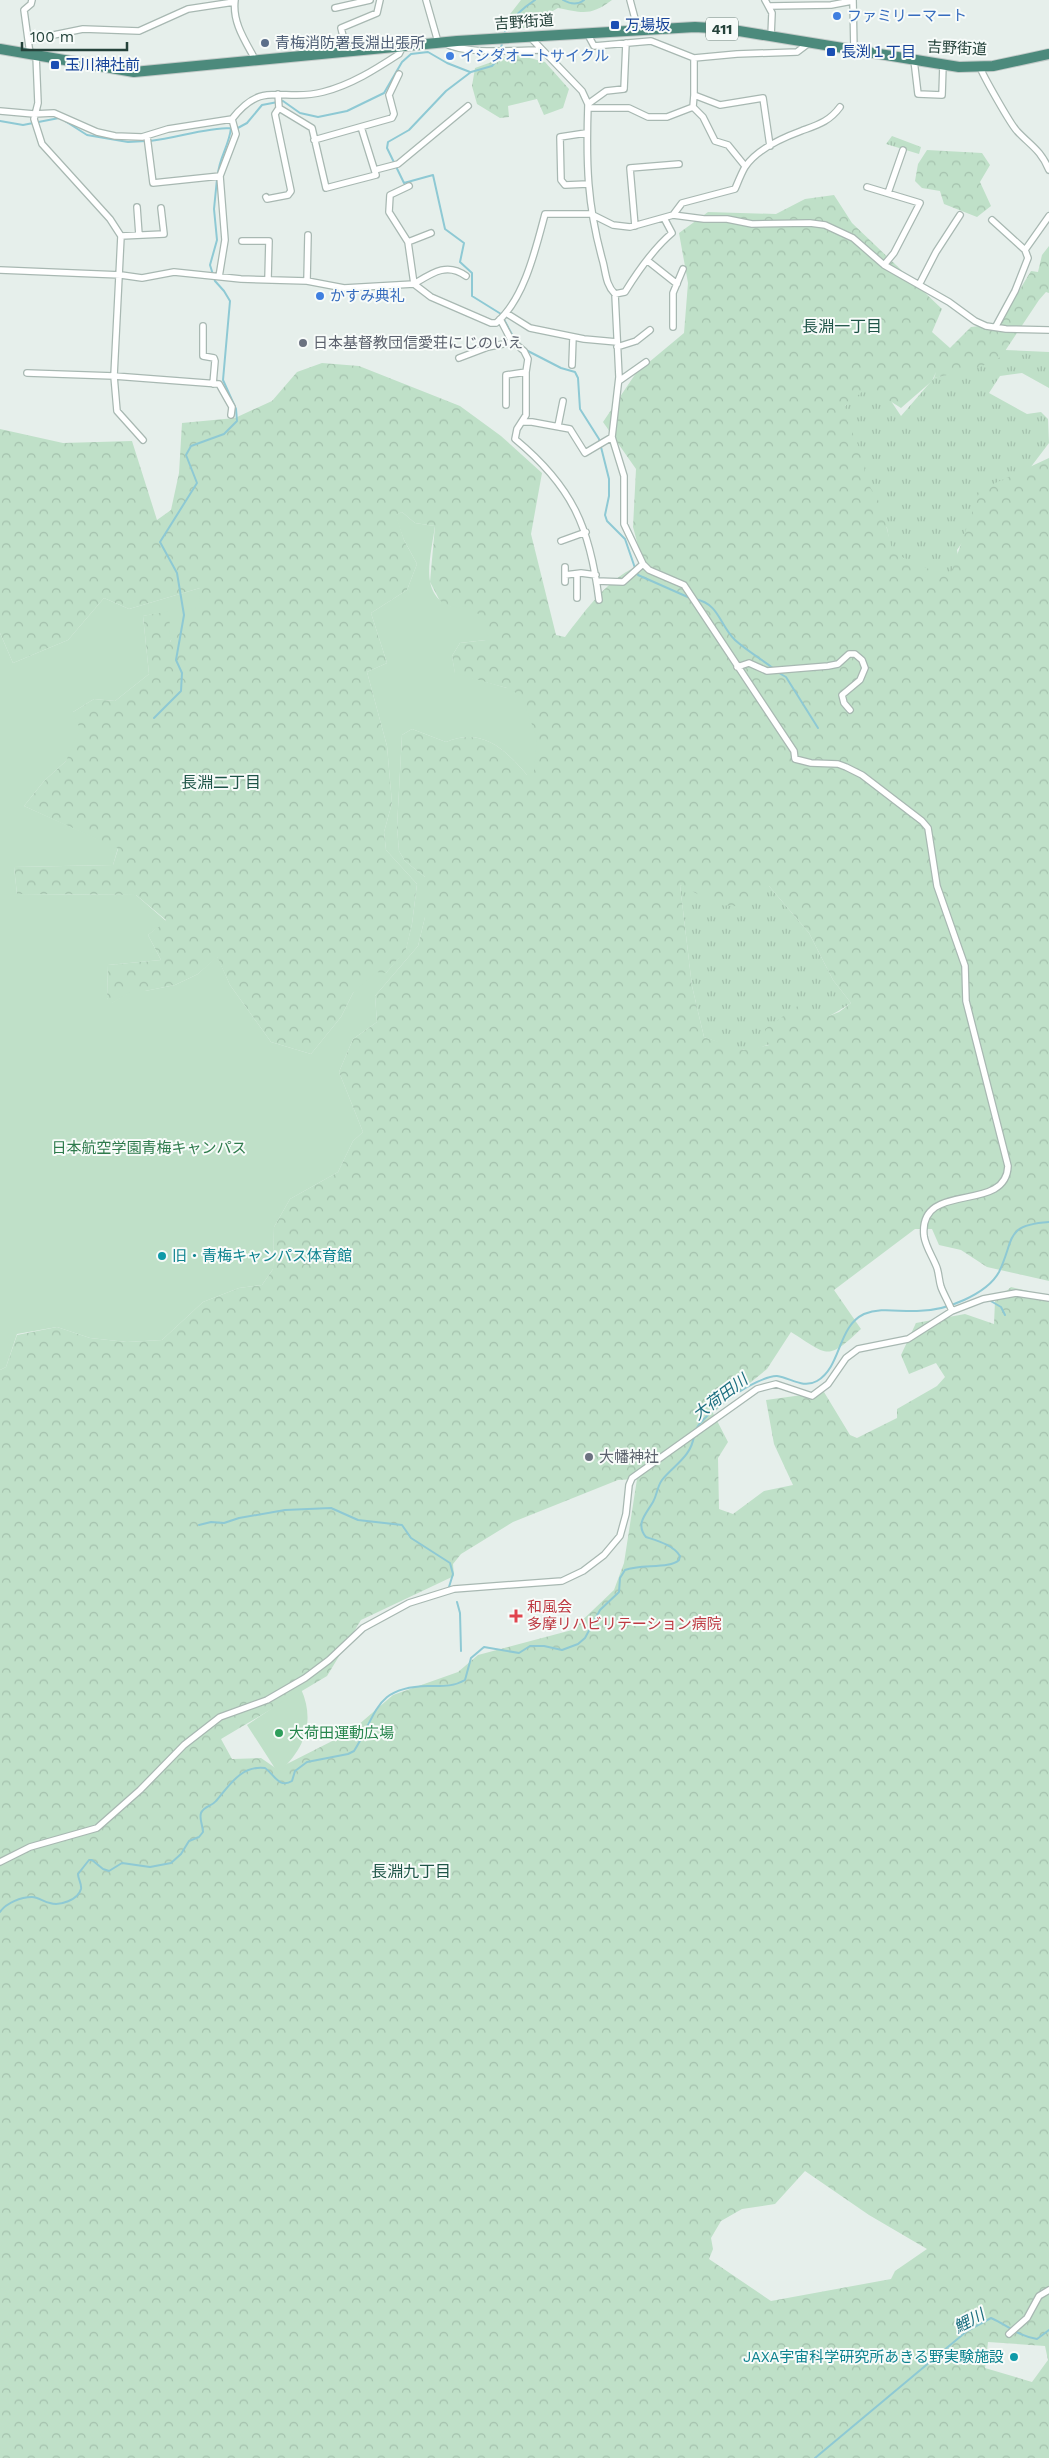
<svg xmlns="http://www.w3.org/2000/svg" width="1049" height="2458" viewBox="0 0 1049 2458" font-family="'Work Sans','Noto Sans JP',sans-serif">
  <defs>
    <pattern id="grass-tufts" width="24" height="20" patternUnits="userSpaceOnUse" patternTransform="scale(1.25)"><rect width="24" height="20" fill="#bfe0c8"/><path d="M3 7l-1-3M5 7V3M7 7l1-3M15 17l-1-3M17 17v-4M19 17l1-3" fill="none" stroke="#a4c1ad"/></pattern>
    <pattern id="forest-crowns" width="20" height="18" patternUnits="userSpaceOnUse" patternTransform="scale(1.25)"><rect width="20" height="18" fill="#bfe0c8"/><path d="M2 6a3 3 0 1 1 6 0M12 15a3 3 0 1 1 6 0" fill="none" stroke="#a4c1ad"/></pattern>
  </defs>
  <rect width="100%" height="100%" fill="#e6efeb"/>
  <path fill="url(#grass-tufts)" d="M892,136L921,147L919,154L886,144Z
    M1005,350L1049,352V388L1022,373L1000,376L989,393L1027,414L1041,412L1048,419L1049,443L1024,476L969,533L957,550L959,561L951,584L892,556L887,528L876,512L837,417L865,380L881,386L901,416L934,378L975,367Z
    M680,885L693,890L769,886L809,933L833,980L851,1003C832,1016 766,1051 745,1050C732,1049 716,1041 704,1037L692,986Z"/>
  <path fill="url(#forest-crowns)" fill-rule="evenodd" d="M521,0H612C591,16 583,13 558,8L544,16L542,23L524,28L502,29L504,22Z
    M514,54L545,62L569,89L563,108L544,115L537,99L508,106L509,117L500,118L477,104L472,86L475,68Z
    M927,150L982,153L990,165L980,182L991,206L977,217L944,204L940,191L922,188L915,181L918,164Z
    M834,195L852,223L942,309L932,332L950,348L971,327L999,324L1031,271L1038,272L1042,255L1049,246V293L1046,292L1039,300L1001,357L978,368L934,378L936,372L932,381L901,408L868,387L845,406L847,420L865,461L864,477L881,505L893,553L949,578L980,490L1049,458V1281L987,1267L961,1250L939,1245L932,1229H915L834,1290L861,1329C827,1361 829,1356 791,1332L767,1369L713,1413L728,1442L718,1458L719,1509L733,1514L764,1491L793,1485L774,1444L766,1400L824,1392L850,1435L857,1438L897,1418V1409L937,1386L945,1377L936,1363L909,1374L901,1355L916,1323L965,1314L994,1324L995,1301L1011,1287L1049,1296V2458H0V1370L6,1367L17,1335L57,1327L90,1338L127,1342L162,1340L203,1302L239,1288L262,1285L273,1269L274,1227L290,1199L338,1172L353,1141L363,1132L339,1072L353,1039L377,1022L375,996L418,946L425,917V877L405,861L399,851L397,827L402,735L412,729L446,742C482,727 505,749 527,775L507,688L455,674L452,656L460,643L486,640L456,609L441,603L430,582L435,526L415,523L402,512L396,515L404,540L417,564L407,590L371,613L387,663L367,672L387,746L392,803L384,832L386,850L417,884L412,924L406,950L386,973L353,993L341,1017L311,1054L271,1042L230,985L217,957L198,974L175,985L145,991L132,992L110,1004L107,998L108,965L161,960L148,935L166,920L136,895L17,894L14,867L113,865L118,849L24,806L44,781L66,761L73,712L94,699L115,701L149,674L143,616L170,610V642L200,588L129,609L104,598L68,640L13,663L0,633V429L63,443L132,441L157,520L171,510L179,473L182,423L235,418L272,401L297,372L322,363L359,366L460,406L501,436L542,473L531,534L556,635L565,637C586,610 610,575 643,564L633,527L636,469L603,422L636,373L684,333L688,283L679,233L708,212L776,214L805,199ZM680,885L719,905L747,907L769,886L809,933L833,980L851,1003L839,1012L821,1019L799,1005L765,1029L769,1045L744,1050L704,1037L692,986ZM637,1479L624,1563L614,1590L572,1630L478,1655L458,1672L393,1695L350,1732L277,1769L261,1758L232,1759L221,1739L327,1676L361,1620L454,1576L453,1564L461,1554L513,1522L618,1480ZM805,2171L869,2215L927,2249L895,2271L891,2279L771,2301L709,2259L713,2249L711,2238L721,2221L742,2209L775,2204ZM988,2342L1045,2346L1048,2360L1032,2382L985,2368Z"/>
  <path fill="#bfe0c8" d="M402,512L415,523L435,526C433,541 427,567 430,581C433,600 449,611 466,606L483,617L490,631L486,640L460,643L452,656L455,673L507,688L522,696L537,739L534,771L527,775C505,749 482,727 446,742L412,729L402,735L397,827L399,851L405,861L425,877V917L418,946L375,996L377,1022L353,1039L339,1072L363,1132L353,1141L338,1172L290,1199L274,1227L273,1269L262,1285L239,1288L203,1302L162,1340L127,1342L90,1338L57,1327L17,1334L6,1367L0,1370V633L13,663L68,640L104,598L129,609L200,588L199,607L188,610V625L169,642L170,611L143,616L149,674L115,701L94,699L73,712L80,729L66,761L44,781L24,806L118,848L113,865L14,867L17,894L136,895L166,921L148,935L161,960L108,965L107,998L111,1003L132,991H145L175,985L198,974L217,956L230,985L271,1042L311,1054L341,1017L353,993L376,972L386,973L406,949L412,924L417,884L386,850L384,832L392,803L387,746L367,672L387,663L371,613L407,590L417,564L404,540L395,515Z
    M301,1689C316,1722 304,1750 278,1773L247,1725Z"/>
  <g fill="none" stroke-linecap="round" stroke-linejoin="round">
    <path stroke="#8ec9d4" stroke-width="2" d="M563,0C570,4 578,5 584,0
      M504,34C509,20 523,8 535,0
      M502,43L499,58L492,66L471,72L446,91L409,130L388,142L387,148L404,183L433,175L445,229L464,243L460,262L472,273V296L501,314L515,340
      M0,121L23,125L59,118
      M65,121L87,135L128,142L146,141
      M236,129L247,123L262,105L283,101L300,113L318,117L347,111L384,93L402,62L411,54L428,52L447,63L470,72
      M150,141C178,138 203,128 231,128
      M218,174C219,158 229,146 231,128
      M526,350L561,368L575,372L578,378L580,409L599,439L609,479V496L605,515L607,521L625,539L635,568
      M637,572L638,575L690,598
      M695,599C720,604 719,625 735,640C746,650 761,659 773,668
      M779,673L786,677L818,728
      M154,718L181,691L182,673L176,660L184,615L177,573L160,542L197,483L186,455L191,446L224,434L237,421L236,409L223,380L230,301L224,291L215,281L210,265L217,240L214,209L217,179
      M989,1300L1001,1307L1005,1315
      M695,1432C699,1415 759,1375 777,1376C791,1378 803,1389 817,1381C842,1366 837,1327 864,1314C881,1307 899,1312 917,1311C933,1311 949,1307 964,1300C977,1294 992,1285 999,1272C1015,1239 1004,1225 1049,1222
      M199,1525L211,1522L224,1523L239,1518L285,1510L331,1508L358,1520L402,1525L411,1538L450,1563L453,1574L449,1587
      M457,1602L460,1613L461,1651
      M0,1912C6,1903 21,1897 32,1897C38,1897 44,1902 50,1903C60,1906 78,1900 81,1889C82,1884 78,1879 78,1874L89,1860H92L103,1869L109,1871L122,1863L150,1867L171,1863L181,1854L189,1841L199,1837L203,1832C203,1826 199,1819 201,1813C204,1806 212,1806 216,1801C229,1786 241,1765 265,1768C274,1774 279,1789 292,1781L295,1771L307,1762L348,1754L354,1751C378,1713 374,1687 428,1686C442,1686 453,1687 465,1680L471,1658L484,1647L519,1653L530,1646H544L562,1650L578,1644L585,1638L600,1610L619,1592L620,1578L625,1570C641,1564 670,1569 679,1560L680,1556C673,1545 658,1541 646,1537C635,1524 646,1514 653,1502C657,1495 657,1487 662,1480C674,1465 691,1457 694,1436
      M815,2458L967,2331L991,2318C1007,2325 1020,2337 1037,2339L1049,2330"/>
    <defs>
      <path id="minor" d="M235,0C232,23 246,42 256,61
        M426,0L438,42
        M630,0L638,30
        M765,0L772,13L771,36
        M853,0L854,51
        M770,6L831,5L852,1
        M335,8L370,0
        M587,33L594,46L651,41L694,58L737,54L797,52L809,43
        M530,37L582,91L588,104
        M29,40L83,29L139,31L188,9L234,2
        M444,43C466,55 515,50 541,50
        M626,43L624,89L606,91L588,104C586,163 587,205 603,262C606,274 606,285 615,294L619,377L612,437L624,476V524L643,564L649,570L684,585L794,751L795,759L811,763L838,764L846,767L862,775L922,821L928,828L937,886L965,966L966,1001L1008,1166C1006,1215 918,1179 924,1236C926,1248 933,1257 937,1268C939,1274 939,1281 941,1287C944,1295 949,1303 952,1311
        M347,52L341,28L377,13L380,0
        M30,54L24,10L31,4L32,0
        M36,55L38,103L34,119L42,144L110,219L121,236L114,376L117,411L143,440
        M694,58V95L720,105L763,98L770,146
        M914,60L918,94L942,95L943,65
        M980,67C982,74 1011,125 1017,131C1030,145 1041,150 1049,170
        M278,94L279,108L312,128L326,188L376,175L361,127
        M694,95L693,107L703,117L715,141L728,145L745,166
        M588,108H629L648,117H667L693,107
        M0,111L34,114L54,113L97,132L115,136L142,137L168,129L232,119
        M586,133L560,137L561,180L565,185L588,184
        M147,136L153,183L220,176
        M314,140L392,118L394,114L389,95L399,74
        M375,170L398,164L468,106
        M409,186L390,195L389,212L408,242L414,284C432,273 447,262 466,276
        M867,187L920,203L894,253L884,265
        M888,193L903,150
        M266,197L267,199L288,195L291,191L275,114L279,108
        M137,207L139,235
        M673,215L704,219H727L752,224L810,223L825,225L853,238L884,265L949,302L975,321L986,326L1006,329L1049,330
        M992,220L1025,250L1028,258L1015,291L996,326
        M635,226L630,168L679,164
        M121,236L164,234L161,208
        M242,241H269L268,279
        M408,242L431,233
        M1025,250L1049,216
        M648,261L677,284
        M0,270L121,275L142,278L174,272L241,279L307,281L344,288L414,284L431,297L491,323H496C524,300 536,248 545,214H591L613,225L630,227L673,215L682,203L735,189C738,182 741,174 745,167C756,150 782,138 801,131C817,125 829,122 840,107
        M219,277L225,240L220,176L236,134L232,119C264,78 282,103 323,92C351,85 376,69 399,54L403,46
        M307,281L308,235
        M919,285L936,252L960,215
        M615,294L625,292C638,271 653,249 672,233L664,218
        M506,313L530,328L584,339L617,342
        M500,319L511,340L524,351L528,359L526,372V415L517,429L515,439C573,487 590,528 599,600
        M203,326V356L214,358L215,361L213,384
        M673,327V293L683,269
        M617,347L636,341L650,330
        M459,358L488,347L514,342
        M572,365L573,337
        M27,373L114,376L219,384L232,407L231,415
        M619,381L646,362
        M506,405V375L526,372
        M522,422H532L570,429L585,453L612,437
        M558,426L563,401
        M561,541L586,532
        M565,567V582
        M565,575L581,573L596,575
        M597,581L623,582L643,564
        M577,598V574
        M737,667L749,663L767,671L828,666L838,664L849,654H855L862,660L865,668L860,680L842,695L844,703L850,710
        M0,1862L30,1847L97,1828L140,1790L184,1745L220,1717L267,1700L305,1678L329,1660L363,1628L409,1603L454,1589L562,1581L583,1571L604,1555L620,1536L626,1514L629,1485L632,1478L757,1389L776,1384L812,1396L828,1384L846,1358L858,1349L908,1339L952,1311L983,1299L1016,1293L1049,1298
        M1009,2334L1027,2318L1039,2296L1049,2290"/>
      <path id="trunk" d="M0,49L134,72L457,41L695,27L727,29L959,67L993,66L1049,54"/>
    </defs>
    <use href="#minor" stroke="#a8b8b2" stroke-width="8"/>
    <use href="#trunk" stroke="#c2cac8" stroke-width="12"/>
    <use href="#minor" stroke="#fff" stroke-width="5.5"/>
    <use href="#trunk" stroke="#4c8a7c" stroke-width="10"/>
  </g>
  <g fill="#3f7fe0" stroke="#f7fbf9" stroke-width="2">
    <circle cx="837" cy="16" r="5"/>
    <circle cx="450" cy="56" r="5"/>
    <circle cx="320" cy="296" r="5"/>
  </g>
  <g fill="#1a4fb4" stroke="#f7fbf9" stroke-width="2">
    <rect x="610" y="20" width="10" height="10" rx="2.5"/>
    <rect x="826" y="47" width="10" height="10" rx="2.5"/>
    <rect x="50" y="60" width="10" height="10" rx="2.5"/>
  </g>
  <circle fill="#5c6f8a" stroke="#f7fbf9" stroke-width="2" cx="265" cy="43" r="5"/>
  <g fill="#6b7280" stroke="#f7fbf9" stroke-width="2">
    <circle cx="303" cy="343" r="5"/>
    <circle cx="589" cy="1457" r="5"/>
  </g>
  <g fill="#0f9aa8" stroke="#f7fbf9" stroke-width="2">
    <circle cx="162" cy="1256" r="5"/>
    <circle cx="1014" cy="2357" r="5"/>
  </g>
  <path fill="#e0444e" stroke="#f7fbf9" stroke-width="2" d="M513.5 1608.5h5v5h5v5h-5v5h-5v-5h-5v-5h5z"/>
  <circle fill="#2e9e5b" stroke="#f7fbf9" stroke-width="2" cx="279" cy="1733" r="5"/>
  <g text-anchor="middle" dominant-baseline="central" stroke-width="4" stroke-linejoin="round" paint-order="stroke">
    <rect fill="#f7fbf9" stroke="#637a73" stroke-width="1" x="706" y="17.5" width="32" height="23" rx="4"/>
    <g font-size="14" font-weight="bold" fill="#24423a">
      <text x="722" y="29">411</text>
    </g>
    <g font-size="15" fill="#366cbe" stroke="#f7fbf9" text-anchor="start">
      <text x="847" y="16">ファミリーマート</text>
      <text x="460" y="56">イシダオートサイクル</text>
      <text x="330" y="296">かすみ典礼</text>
    </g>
    <g font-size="15" fill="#24423a" stroke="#f7fbf9">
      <text transform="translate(524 22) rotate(-4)">吉野街道</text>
      <text transform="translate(957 48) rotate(3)">吉野街道</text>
    </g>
    <g font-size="15" fill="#164399" stroke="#f7fbf9" text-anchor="start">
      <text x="625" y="25">万場坂</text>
      <text x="841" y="52">長渕１丁目</text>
      <text x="65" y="65">玉川神社前</text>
    </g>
    <g font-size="15" fill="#4e5e75" stroke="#f7fbf9" text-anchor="start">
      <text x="275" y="43">青梅消防署長淵出張所</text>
    </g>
    <g font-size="15" fill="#5b616d" stroke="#f7fbf9" text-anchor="start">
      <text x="313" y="343">日本基督教団信愛荘にじのいえ</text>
      <text x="599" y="1457">大幡神社</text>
    </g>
    <g font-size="15" fill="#2d7a4b" stroke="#f7fbf9">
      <text x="149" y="1148">日本航空学園青梅キャンパス</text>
    </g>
    <g font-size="15" fill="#0d838f" stroke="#f7fbf9" text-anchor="start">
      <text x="172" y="1256">旧・青梅キャンパス体育館</text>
      <text x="1004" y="2357" text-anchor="end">JAXA宇宙科学研究所あきる野実験施設</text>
    </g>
    <g font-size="15" fill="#be3a42" stroke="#f7fbf9" text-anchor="start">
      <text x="527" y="1607">和風会<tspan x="527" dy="17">多摩リハビリテーション病院</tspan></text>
    </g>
    <g font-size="15" fill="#27864d" stroke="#f7fbf9" text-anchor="start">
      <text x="289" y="1733">大荷田運動広場</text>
    </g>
    <g font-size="16" fill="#1f5548" stroke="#f7fbf9">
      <text x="842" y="326">長淵一丁目</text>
      <text x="221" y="782">長淵二丁目</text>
      <text x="411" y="1871">長淵九丁目</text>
    </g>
    <g font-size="16" font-style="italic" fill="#1c6f80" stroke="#f7fbf9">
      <text transform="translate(720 1397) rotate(-37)">大荷田川</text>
      <text transform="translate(969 2321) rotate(-28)">鯉川</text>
    </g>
  </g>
  <path d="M22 42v8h105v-8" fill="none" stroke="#24423a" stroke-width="2.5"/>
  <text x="30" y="42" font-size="15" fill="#24423a" stroke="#f7fbf9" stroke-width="4" paint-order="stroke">100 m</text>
</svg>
